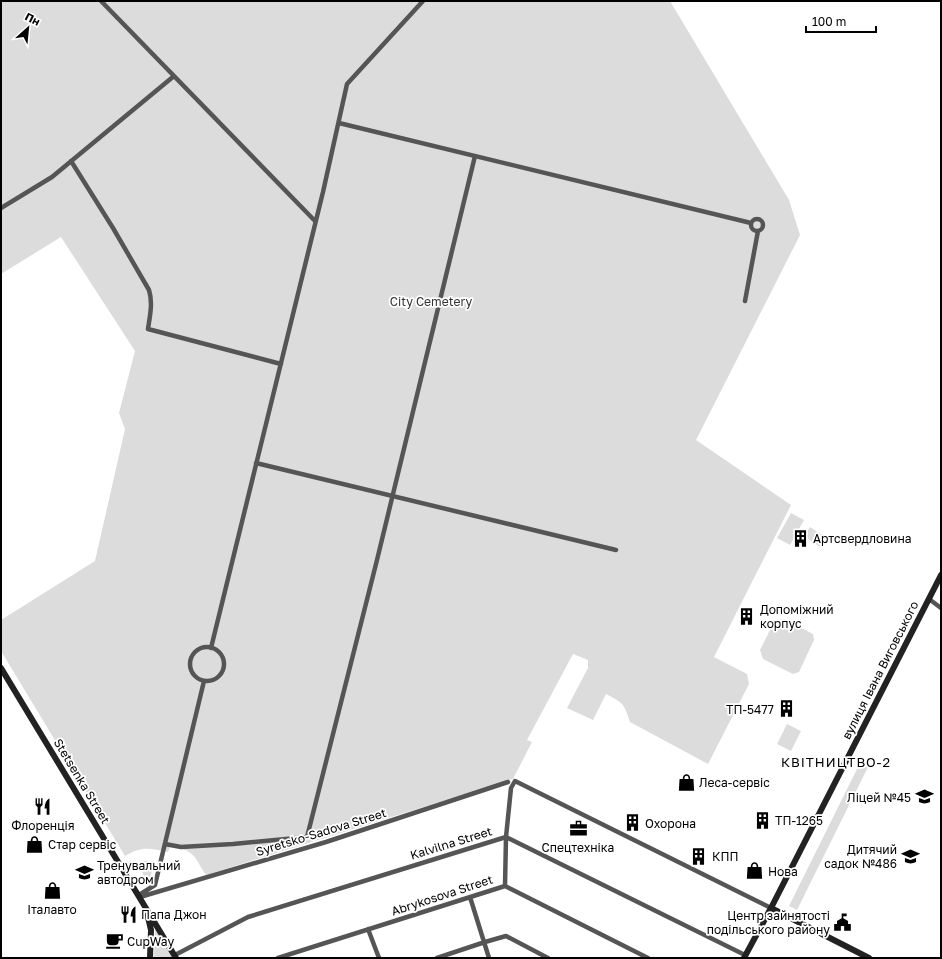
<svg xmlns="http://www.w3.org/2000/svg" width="942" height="959" viewBox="0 0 942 959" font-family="'Golos Text',sans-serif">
  <rect width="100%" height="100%" fill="#fff"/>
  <path fill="#dcdcdc" d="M1,1H670L789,200L800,235L696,440L791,505L714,657L747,674L749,684L708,764L630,722C624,703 623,703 606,694L593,720L567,708L588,668V660L573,654L527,740L532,742L513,779L206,875C193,855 195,850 170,847L168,852C150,848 141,846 125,856L1,651V620L95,561L125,429L119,413L135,351L61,237L1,274Z
    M791,513L804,520L790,545L777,538Z
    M810,527L827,538L820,547L804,536Z
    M784,619L813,634L814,640L799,672L793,674L763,659L760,650L775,620Z
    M787,724L801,731L791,751L777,744Z
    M860,763L868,767L797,910L789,906Z
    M145,861H154L149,884L138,865Z
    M157,929L173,958H154L155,930Z"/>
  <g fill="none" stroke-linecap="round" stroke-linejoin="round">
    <path stroke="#555" stroke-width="4.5" d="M101,1L315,221
      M339,123L751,223
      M71,161L113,228L149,290C153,303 150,315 148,329L281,364
      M1,208L52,177L174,76
      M751 225a6 6 0 1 1 12 0a6 6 0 1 1-12 0Z
      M745,301L758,231
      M256,463L616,550
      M929,599L941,608
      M190 664a17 17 0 1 1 34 0a17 17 0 1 1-34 0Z
      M211,648L323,192L347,84L423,1
      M165,844L181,847L233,844L307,837L377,560L475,156
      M505,886L506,837L511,788L515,781L771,908
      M139,895L155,885L204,681
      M140,897L326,842L508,782
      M470,897L489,958
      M368,929L379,958
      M175,955L248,917L506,837L745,955
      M278,958L505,886L648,958
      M437,958L485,942L506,936L548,958"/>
    <path stroke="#222" stroke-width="6" d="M1,668L176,958
      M771,908L869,958
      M147,913L151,930L150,958
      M744,958L771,908L941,575"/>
  </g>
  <defs>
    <symbol id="building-bare" viewBox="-9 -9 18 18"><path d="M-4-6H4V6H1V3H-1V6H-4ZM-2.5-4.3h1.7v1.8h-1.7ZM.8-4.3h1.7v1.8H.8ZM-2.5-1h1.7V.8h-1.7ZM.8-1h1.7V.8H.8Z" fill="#000" stroke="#fff" stroke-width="2.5" paint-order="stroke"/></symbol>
    <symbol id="shop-bare" viewBox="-9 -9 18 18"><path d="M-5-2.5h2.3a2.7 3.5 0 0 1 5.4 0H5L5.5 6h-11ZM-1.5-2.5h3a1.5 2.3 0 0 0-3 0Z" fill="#000" stroke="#fff" stroke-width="2.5" paint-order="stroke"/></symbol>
    <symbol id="school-bare" viewBox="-9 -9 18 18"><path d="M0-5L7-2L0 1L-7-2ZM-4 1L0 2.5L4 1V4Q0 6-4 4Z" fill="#000" stroke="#fff" stroke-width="2.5" paint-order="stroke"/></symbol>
    <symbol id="restaurant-bare" viewBox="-9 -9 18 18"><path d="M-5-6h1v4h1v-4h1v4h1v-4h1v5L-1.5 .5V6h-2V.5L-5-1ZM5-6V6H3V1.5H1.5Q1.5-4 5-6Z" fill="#000" stroke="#fff" stroke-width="2.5" paint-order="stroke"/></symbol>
    <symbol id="office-bare" viewBox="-9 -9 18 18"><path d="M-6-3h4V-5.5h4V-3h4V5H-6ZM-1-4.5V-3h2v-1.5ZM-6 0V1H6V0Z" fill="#000" stroke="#fff" stroke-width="2.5" paint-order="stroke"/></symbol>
    <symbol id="civic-bare" viewBox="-9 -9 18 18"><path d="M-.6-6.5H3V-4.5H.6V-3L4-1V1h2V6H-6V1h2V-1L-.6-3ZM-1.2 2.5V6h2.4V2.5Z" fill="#000" stroke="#fff" stroke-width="2.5" paint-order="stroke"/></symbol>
    <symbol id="cafe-bare" viewBox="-9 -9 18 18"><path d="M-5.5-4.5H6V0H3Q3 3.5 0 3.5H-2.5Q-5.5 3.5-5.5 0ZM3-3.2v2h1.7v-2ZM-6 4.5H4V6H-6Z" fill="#000" stroke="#fff" stroke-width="2.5" paint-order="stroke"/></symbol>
  </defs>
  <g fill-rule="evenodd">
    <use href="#building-bare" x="788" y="526" width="25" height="25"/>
    <use href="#building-bare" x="734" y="604" width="25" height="25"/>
    <use href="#building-bare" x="774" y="696" width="25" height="25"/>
    <use href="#shop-bare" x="674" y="770" width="25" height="25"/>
    <use href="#school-bare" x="912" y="784" width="25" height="25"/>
    <use href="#restaurant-bare" x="30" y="794" width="25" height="25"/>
    <use href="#building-bare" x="750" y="808" width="25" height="25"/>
    <use href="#building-bare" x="620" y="810" width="25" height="25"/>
    <use href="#office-bare" x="566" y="816" width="25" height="25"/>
    <use href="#shop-bare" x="22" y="832" width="25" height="25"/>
    <use href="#building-bare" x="686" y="844" width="25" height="25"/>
    <use href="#school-bare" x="898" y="844" width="25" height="25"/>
    <use href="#shop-bare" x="742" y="858" width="25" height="25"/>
    <use href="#school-bare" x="72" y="860" width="25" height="25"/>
    <use href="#shop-bare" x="40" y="878" width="25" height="25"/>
    <use href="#restaurant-bare" x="116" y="902" width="25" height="25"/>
    <use href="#civic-bare" x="830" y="910" width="25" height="25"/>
    <use href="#cafe-bare" x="102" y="928" width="25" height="25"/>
  </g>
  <g text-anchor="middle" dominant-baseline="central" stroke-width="3.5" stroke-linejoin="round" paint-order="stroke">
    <g font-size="12" fill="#333" stroke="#fff">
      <text x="431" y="301">City Cemetery</text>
    </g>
    <g font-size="12" fill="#000" stroke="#fff" text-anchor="start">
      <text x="813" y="538">Артсвердловина</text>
      <text x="760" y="609">Допоміжний<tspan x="760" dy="14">корпус</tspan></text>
      <text x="774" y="709" text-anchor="end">ТП-5477</text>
      <text x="699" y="782">Леса-сервіс</text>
      <text x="911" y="797" text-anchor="end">Ліцей №45</text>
      <text x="775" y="820">ТП-1265</text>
      <text x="645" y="823">Охорона</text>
      <text x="43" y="825" text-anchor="middle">Флоренція</text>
      <text x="48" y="844">Стар сервіс</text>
      <text x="578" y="847" text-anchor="middle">Спецтехніка</text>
      <text x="897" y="849" text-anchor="end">Дитячий<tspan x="897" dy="14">садок №486</tspan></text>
      <text x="712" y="856">КПП</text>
      <text x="97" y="865">Тренувальний<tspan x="97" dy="14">автодром</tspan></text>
      <text x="768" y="871">Нова</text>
      <text x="52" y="909" text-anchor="middle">Італавто</text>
      <text x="141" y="914">Папа Джон</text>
      <text x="830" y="915" text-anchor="end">Центр зайнятості<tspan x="830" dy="14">подільського району</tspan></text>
      <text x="127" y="941">CupWay</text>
    </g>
    <g font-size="12" fill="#000" stroke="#fff">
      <text transform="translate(880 670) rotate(-63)">вулиця Івана Виговського</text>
      <text transform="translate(82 781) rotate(59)">Stetsenka Street</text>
      <text transform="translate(321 832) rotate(-17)">Syretsko-Sadova Street</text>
      <text transform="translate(451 843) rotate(-17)">Kalvilna Street</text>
      <text transform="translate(442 895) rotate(-18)">Abrykosova Street</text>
    </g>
    <g font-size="13" letter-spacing="1" fill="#000" stroke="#fff">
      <text x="836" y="762">КВІТНИЦТВО-2</text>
    </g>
  </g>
  <rect width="942" height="959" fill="none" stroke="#000000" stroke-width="4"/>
  <g transform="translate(28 28) rotate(27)" stroke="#ffffff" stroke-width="3" paint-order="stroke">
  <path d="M0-3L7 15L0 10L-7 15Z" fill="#000000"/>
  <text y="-6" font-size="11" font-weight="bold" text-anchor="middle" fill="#000000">Пн</text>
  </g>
  <path d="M806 26v6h70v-6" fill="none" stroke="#000000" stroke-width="2"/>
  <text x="812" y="26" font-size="12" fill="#000000" stroke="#ffffff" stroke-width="3" paint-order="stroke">100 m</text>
</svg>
